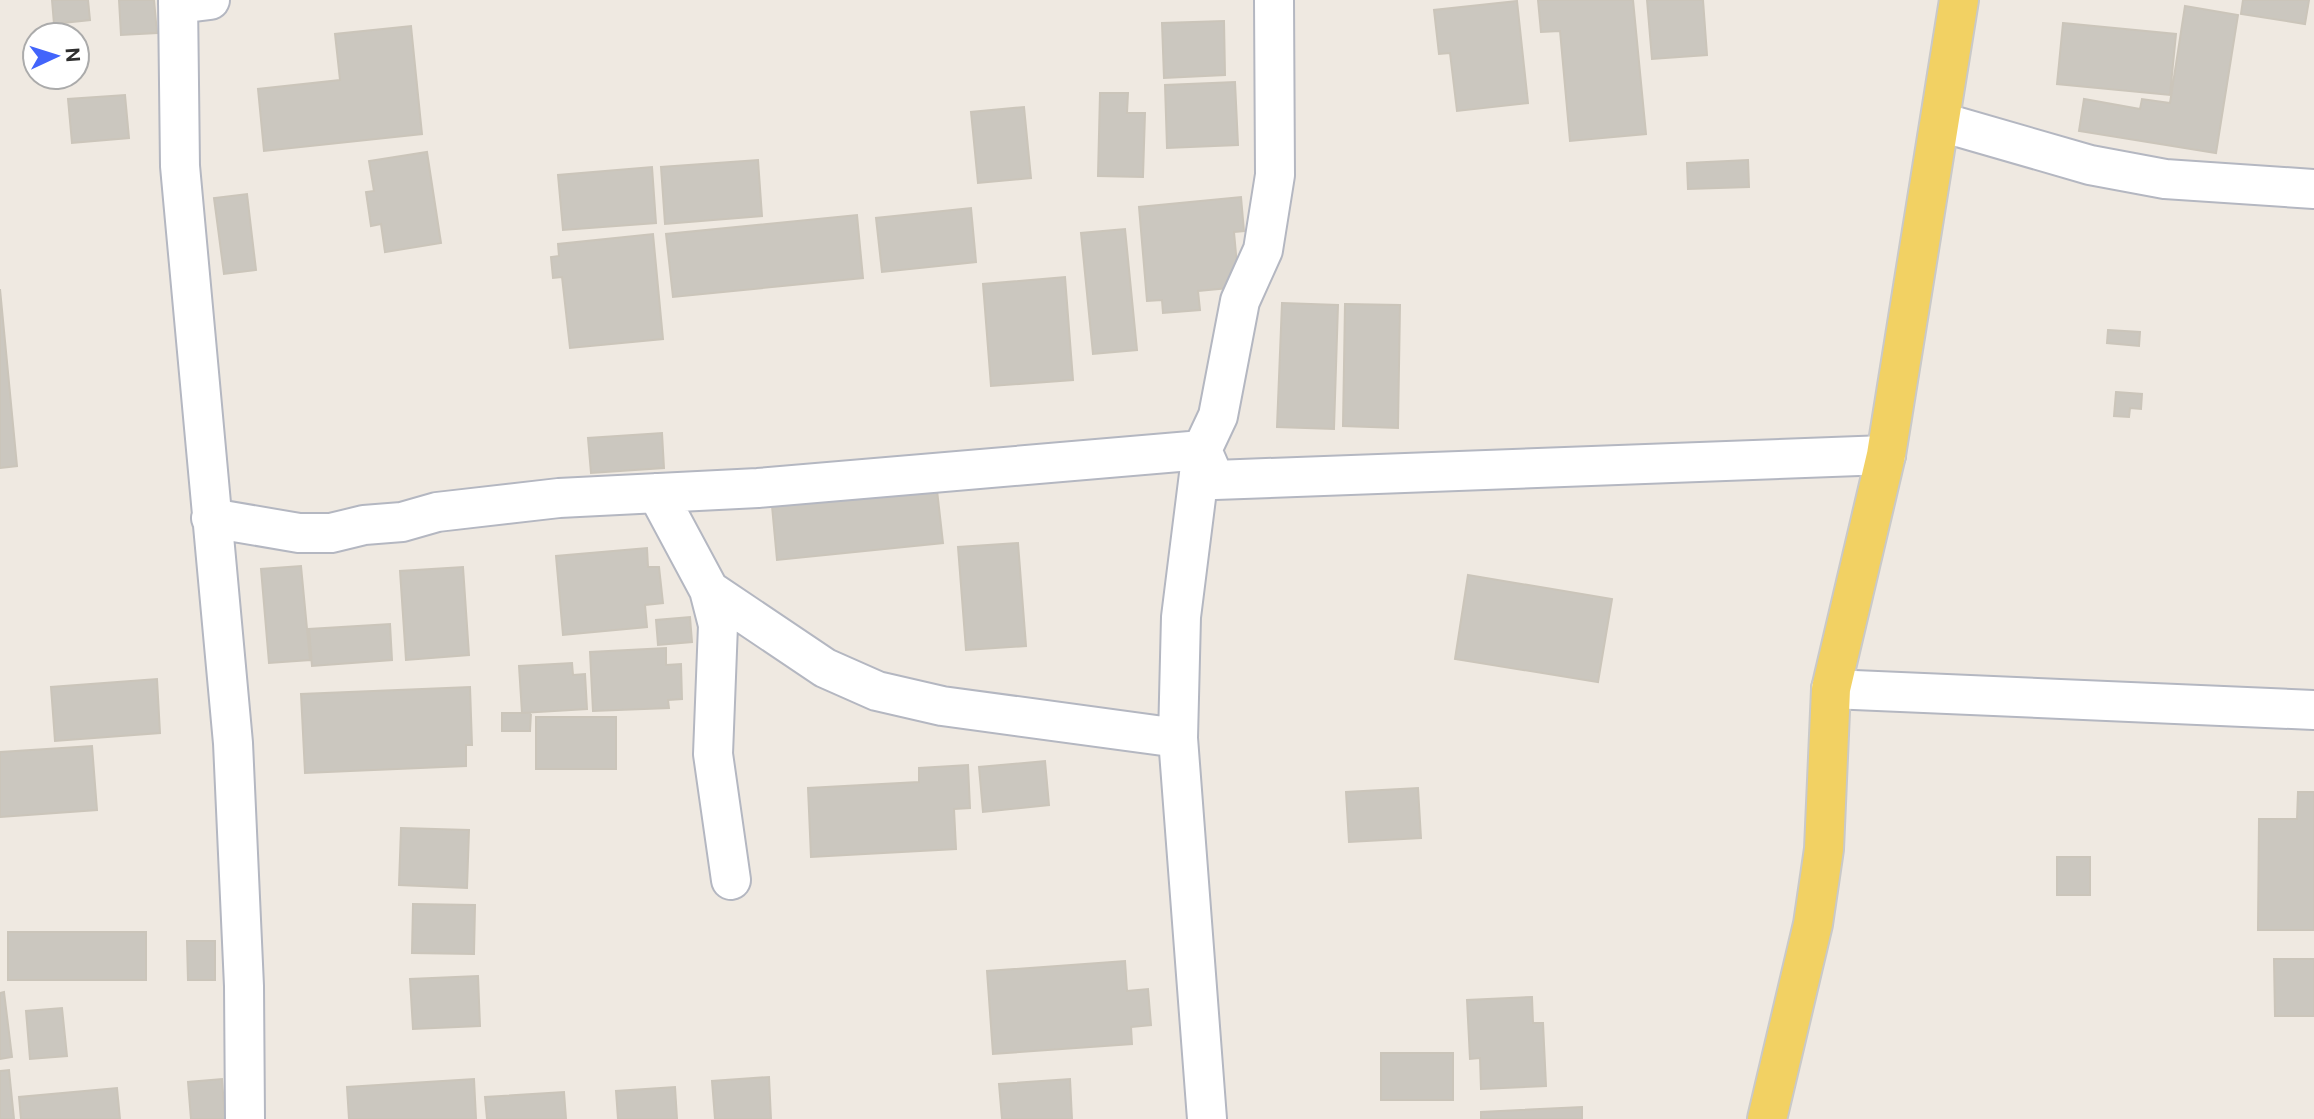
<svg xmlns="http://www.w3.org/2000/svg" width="2314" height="1119" viewBox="0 0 2314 1119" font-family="'Public Sans',sans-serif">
  <rect width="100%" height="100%" fill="#efe9e1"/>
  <path fill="#cbc7bf" stroke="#cbc5ba" stroke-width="2" d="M52,0H88L90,20L54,24Z
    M119,0H154L157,33L121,35Z
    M1538,0H1633L1646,134L1570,141L1560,31L1541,32Z
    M1647,0H1703L1707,55L1652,59Z
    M2243,0H2309L2305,24L2241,14Z
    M1517,1L1528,103L1457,111L1450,53L1439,54L1434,10Z
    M2185,6L2238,15L2216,153L2079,131L2084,99L2140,109L2142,99L2170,103Z
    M1224,21L1225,75L1164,78L1162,23Z
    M2063,23L2176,34L2170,95L2057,84Z
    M411,26L422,134L264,151L258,89L340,80L335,34Z
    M1235,82L1238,145L1167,148L1165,85Z
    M1100,93H1128L1127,113H1145L1143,177L1098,176Z
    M125,95L129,138L72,143L68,99Z
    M1024,107L1031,178L978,183L971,112Z
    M427,152L441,243L385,252L381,224L371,226L366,192L374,191L369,161Z
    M758,160L762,216L665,224L661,167Z
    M1748,160L1749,187L1688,189L1687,163Z
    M652,167L656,223L563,230L558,175Z
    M247,194L256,270L224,274L214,198Z
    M1241,197L1244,231L1234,232L1239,287L1198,291L1200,310L1163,313L1162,300L1147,301L1139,207Z
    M971,208L976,262L882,272L876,218Z
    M857,215L863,278L673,297L666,234Z
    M1125,229L1137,350L1093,354L1081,233Z
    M653,234L663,339L570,348L562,277L553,278L551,257L559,256L558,244Z
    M1065,277L1073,380L991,386L983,284Z
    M0,289L17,466L0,468Z
    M1282,303L1338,305L1334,429L1277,427Z
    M1345,304L1400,305L1398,428L1343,426Z
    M2108,330L2140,332L2139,346L2107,343Z
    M2116,392L2142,394L2141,409L2130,408L2129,417L2114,416Z
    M662,433L664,468L591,473L588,438Z
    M937,490L943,543L777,560L772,506Z
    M1018,543L1026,646L966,650L958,547Z
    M647,548L648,567H659L663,603L645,605L647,627L563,635L556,556Z
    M301,566L310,660L269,663L261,569Z
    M463,567L469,655L406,660L400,571Z
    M1468,575L1612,599L1598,682L1455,659Z
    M690,617L692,642L658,645L656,620Z
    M390,624L392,660L312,666L309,629Z
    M666,648V665L681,664L682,699L668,700L669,708L593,711L590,652Z
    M572,663L573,675L585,674L587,709L522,713L519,666Z
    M157,679L160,733L55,741L51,687Z
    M470,687L472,745H466V766L305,773L301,694Z
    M502,713H531L530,731H502Z
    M536,717H616V769H536Z
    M92,746L97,810L0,817V752Z
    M1045,761L1049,805L983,812L979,767Z
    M968,765L970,808L954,809L956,849L811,857L808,788L919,782V768Z
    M1418,788L1421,838L1349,842L1346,792Z
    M2298,792H2314V930H2258L2259,819H2297Z
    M401,828L469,830L467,888L399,885Z
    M2057,857H2090V895H2057Z
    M413,904L475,905L474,954L412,953Z
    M8,932H146V980H8Z
    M187,941H215V980H188Z
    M2274,959H2314V1016H2275Z
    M1125,961L1127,991L1148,989L1151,1025L1131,1027L1132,1044L993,1054L987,971Z
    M478,976L480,1026L413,1029L410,979Z
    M4,992L12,1057L0,1059V993Z
    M1532,997L1533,1023H1543L1546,1086L1481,1089L1480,1058L1470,1059L1467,1000Z
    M62,1008L67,1056L30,1059L26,1011Z
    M1381,1053H1453V1100H1381Z
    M9,1070L14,1119H0V1071Z
    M769,1077L771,1119H715L712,1081Z
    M222,1079L225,1119H191L188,1082Z
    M474,1079L476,1119H349L347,1087Z
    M1070,1079L1072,1119H1002L999,1084Z
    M675,1087L677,1119H618L616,1091Z
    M117,1088L120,1119H21L19,1097Z
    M564,1092L566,1119H487L485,1097Z
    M1582,1107V1119H1481V1112Z"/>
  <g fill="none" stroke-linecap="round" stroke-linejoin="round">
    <defs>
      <path id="minor" d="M178,0L180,166L233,743L244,986L245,1119
        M178,4L210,0
        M1941,122L2090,165L2165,179L2314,189
        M657,493L709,590L718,625L713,754L731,880
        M211,518L299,533H331L364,525L402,522L437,512L559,498L758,488L1202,450L1215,480L1886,455
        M709,590L825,668L877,691L942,706L1178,738
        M1831,689L2314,710
        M1207,1119L1178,738L1181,617L1202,450L1218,416L1240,301L1263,250L1275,175L1274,0"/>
      <path id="major" d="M1767,1119L1813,924L1824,849L1831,689L1886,455L1959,0"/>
    </defs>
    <use href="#minor" stroke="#b4b7c1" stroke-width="42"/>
    <use href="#major" stroke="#c9c9c9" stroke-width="42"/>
    <use href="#minor" stroke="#fff" stroke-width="38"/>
    <use href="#major" stroke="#f2d163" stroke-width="38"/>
  </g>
  <g transform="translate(56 56) rotate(86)"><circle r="33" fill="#ffffff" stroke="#ababab" stroke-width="2"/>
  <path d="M0-5L12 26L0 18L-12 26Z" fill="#4264fb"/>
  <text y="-10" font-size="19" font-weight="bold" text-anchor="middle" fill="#2e2e2e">N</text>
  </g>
</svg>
